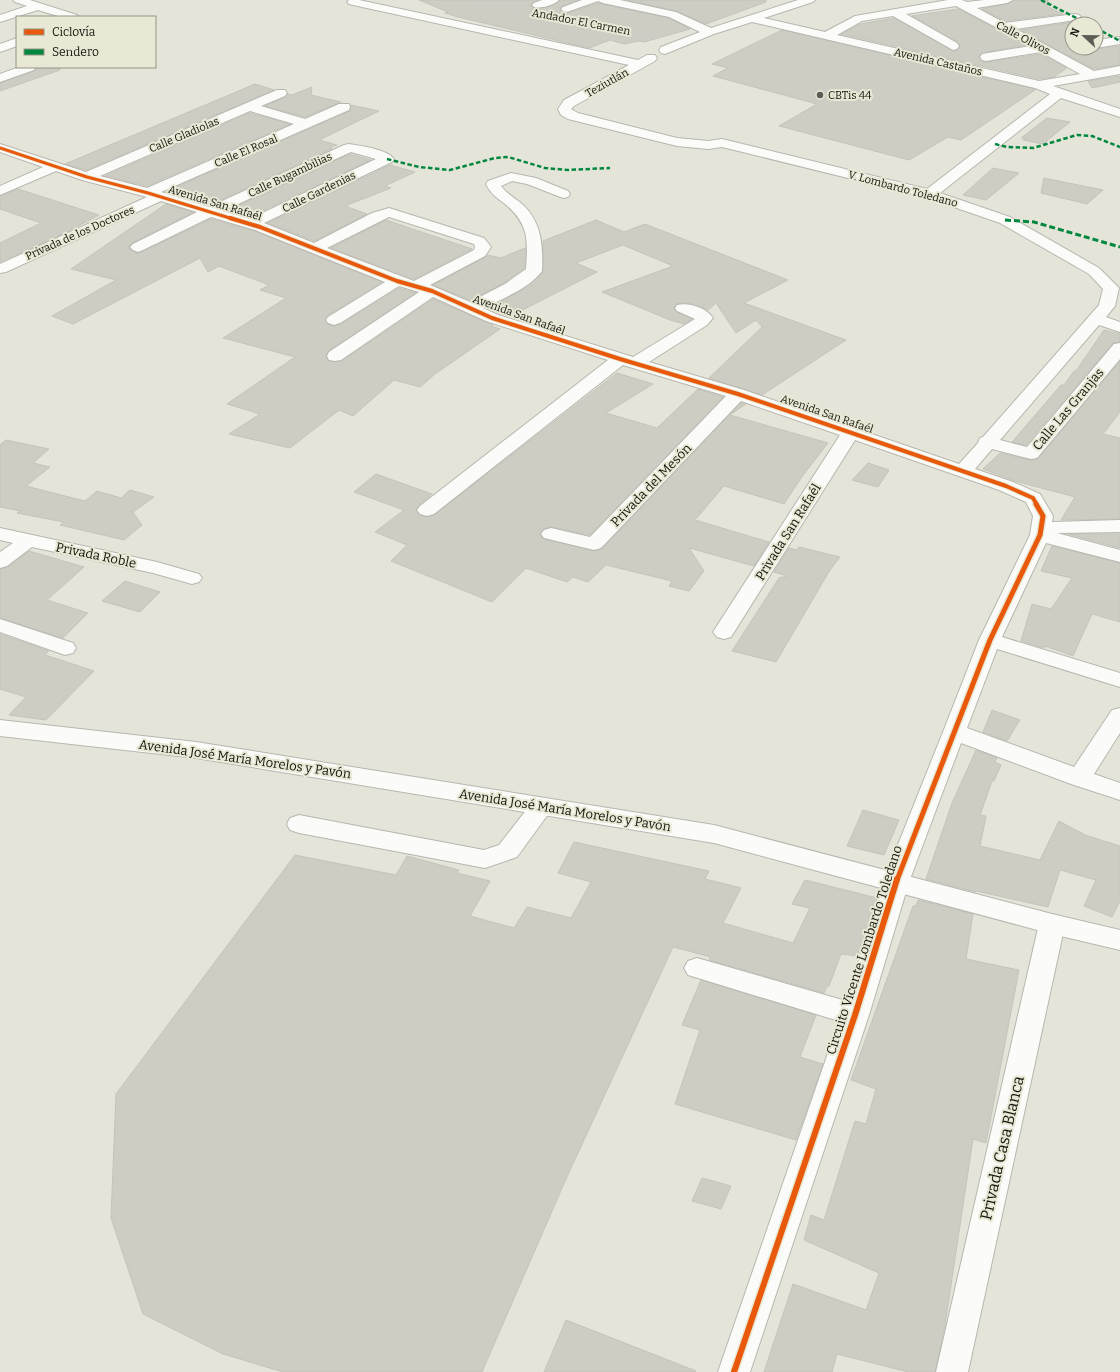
<svg xmlns="http://www.w3.org/2000/svg" width="1120" height="1372" viewBox="0 0 1120 1372" font-family="Bitter,serif">
  <rect width="100%" height="100%" fill="#e4e4d9"/>
  <path fill="#cecdc4" stroke="#c4c4bc" d="M419,0H538L530,5L533,8L537,9L551,6L560,0H578L562,6L560,10L568,13L598,3L669,18L690,29L644,42L639,41L624,44L610,40L589,48L458,17L445,13L448,12Z
    M627,0H766V2L706,24L676,11Z
    M1014,0H1048V7L1063,14L1005,21L982,9L1007,4Z
    M958,9L1026,45L982,53L979,56L982,61L986,62L1041,54L1067,68L1054,77L1039,79L841,34L860,24L894,18L953,51L957,50L960,47L958,42L912,16Z
    M1073,22L1078,24H1072V48H1094L1096,49L1120,46V65L1094,69L1021,30Z
    M782,30L1035,89V90L961,140L948,137L909,160L779,126L817,104L713,76L728,68L712,64Z
    M37,67H59L60,70L0,91V83L34,71Z
    M1120,76V82L1092,88L1088,81Z
    M255,84L274,90L86,170L65,164Z
    M312,87L311,95L341,102L305,117L265,106L286,97L288,94L292,95Z
    M351,105L379,111L319,140L337,145L329,148L332,149L209,205L176,195L172,189L350,111Z
    M250,113L290,124L147,186L105,176Z
    M1047,118L1070,122L1043,144L1023,140L1025,138H1021Z
    M350,154L371,160L250,217L227,211Z
    M390,165L415,172L385,186L391,188L345,206L367,214L314,241L268,223Z
    M993,168L1019,173L986,200L963,195Z
    M1044,178L1103,190L1087,204L1041,193Z
    M18,189L99,215L63,234L0,262V243L41,223L0,209V196Z
    M166,204L193,212L132,243L128,247L132,251L137,253L144,251L211,219L255,231L382,282L327,316L325,321L328,324L334,326L341,324L399,288L416,293L328,351L326,357L329,361H342L433,299L493,325L491,326L500,329L435,374L420,387L394,380L353,416L339,410L290,448L229,434L260,414L227,404L295,357L223,338L286,298L260,290L269,285L219,266L208,272L200,258L73,324L52,316L116,280L71,269Z
    M386,220L472,249L414,279L331,248Z
    M596,220L624,232L645,224L788,280L744,303L846,340L762,395L709,378L762,327L756,320L736,333L716,303L708,310L692,304L682,303L676,304L674,307L676,312L692,319L684,324L670,320L602,292L673,266L623,245L576,263L597,272L509,317L487,308L524,289L543,272V241Z
    M525,248V268L504,283L470,300L433,285L486,257L488,255L501,258Z
    M1104,330L1120,334V342L1113,343L1026,445L1012,442L1061,385H1064L1074,371H1076Z
    M1120,361V412L1103,434L1120,438V519L1061,520L1075,497L1015,481L983,469L1000,453L1031,460L1038,459Z
    M617,373L653,384L606,413L657,428L698,389L723,397L590,535L551,527L543,529L540,535L544,539L594,551L602,549L741,403L746,404L730,415L828,443L801,478L784,504L724,486L695,520L769,542L754,566L689,548L704,571L689,591L669,586L672,581L606,565L588,582L573,577L567,582L526,568L492,602L391,561L407,545L375,532L404,510L354,492L376,474L432,494L419,505L416,510L420,515L427,517L434,515Z
    M6,440L49,449L33,463L50,467L26,486L85,501L97,491L121,498L130,490L154,497L133,512L142,525L124,540L60,525L64,522L17,513L20,511L0,507V445Z
    M868,463L889,470L878,487L852,480Z
    M1068,534H1120V548Z
    M1052,546L1120,563V622L1092,614L1073,656L1045,646L1044,648L1021,641L1032,604L1051,609L1072,578L1041,571Z
    M799,547L840,557L830,570L776,662L732,651L779,578L787,576L774,572L789,548L797,550Z
    M29,551L84,567L47,600L88,613L63,638L0,618V569L8,567Z
    M125,581L160,592L140,612L102,601Z
    M0,634L49,651L45,655L94,671L46,720L9,715L26,697L0,689Z
    M992,710L1020,720L1007,741L983,732Z
    M976,750L997,758L995,762L1001,765L994,781H992L980,815L986,816L980,846L1040,860L1059,821L1085,835L1120,846V901L1112,917L1084,906L1096,880L1060,870L1048,907L976,891V892L926,879L952,803Z
    M863,810L899,820L884,855L847,846Z
    M574,842L709,871L705,879L741,888L723,923L793,943L810,908L792,904L805,880L877,898L858,956L841,954L829,986H827L824,993L709,960L711,957L673,947L566,1179L482,1372H283L223,1354L143,1314L111,1218L116,1094L295,855L396,875L407,856L459,870L457,873L490,881L470,916L514,928L527,907L571,918L591,882L558,873Z
    M918,900L973,914L966,959L1019,970L986,1143L973,1139L945,1325L935,1372H908L837,1354L832,1372H764L793,1284L866,1310L879,1273L804,1240L811,1215L824,1220L855,1121L866,1124L876,1089L851,1080L913,906H916Z
    M701,980L816,1015L800,1057L823,1064L796,1140L675,1104L700,1030L682,1025Z
    M702,1178L731,1186L721,1209L692,1201Z
    M566,1320L696,1371L695,1372H544Z"/>
  <g fill="none" stroke-linecap="round" stroke-linejoin="round">
    <defs>
      <path id="minor" d="M13,0H30L77,15L79,17H61L38,10L0,22V15L27,6L15,2Z
        M349,0H359L638,60L647,55H655L657,58L655,61L574,106L571,109L578,113L677,138L708,141L722,139L927,189L1050,94L1035,88L752,22L714,34L665,54L661,53L659,50L661,47L700,32L669,17L603,3L598,1L567,12L563,11L561,9L563,7L582,0H620L676,12L711,28L798,0H815L813,2L764,18L825,32L855,16L948,0H962L967,2L984,0H1013L1007,3L977,8L1005,23L1075,14L1079,15L1081,17L1079,19L1075,20L1016,29L1094,71L1120,66V74L1053,86L1120,109V117L1061,98L940,193L1010,217L1099,268L1119,288L1115,306L1106,317L1120,322V332L1099,325L1000,440L1027,447L1114,344L1120,343V359L1037,458L1031,459L992,449L975,469L1013,482L1040,494L1053,516L1052,522L1120,520V532L1057,533L1120,550V562L1046,543L1002,637L1120,673V687L997,649L967,728L1074,767L1112,710L1120,708V733L1094,774L1120,783V800L1071,784L961,743L909,882L869,1015L750,1372H718L839,1021L688,975L684,968L688,961L697,958L846,1001L883,882L943,732L979,640L1030,535L1033,516L1026,502L999,490L855,440L731,637L724,639L717,637L713,632L840,435L741,401L601,548L594,550L544,538L541,534L544,530L551,528L590,537L726,396L623,365L434,514L427,516L420,514L417,510L420,506L608,360L486,321L433,297L341,360L335,361L329,360L327,356L329,352L419,292L399,286L340,323L334,325L328,323L326,320L328,317L385,282L255,230L211,217L143,250L138,252L133,250L130,247L133,244L197,212L161,201L6,272L0,273V264L147,197L82,180L56,171L0,195V186L43,167L0,152V144L86,172L277,90H285L287,93L285,96L261,106L305,119L339,104H349L350,107L349,110L161,192L209,207L344,145L349,144C361,146 387,149 394,159L392,162L264,223L314,243L372,213L389,208L484,238L491,247L485,256L430,285L470,302L505,284L526,269C528,240 529,224 505,204C497,198 490,193 486,184L488,181L511,173L536,178L568,191L570,194L568,197L563,198L527,184L512,181L501,186C506,193 515,198 522,204C542,222 543,246 542,271C531,287 501,300 483,308L498,315L633,357L695,319L677,311L675,308L677,305C689,302 707,308 713,318L707,325L649,362L744,390L959,464L978,443L980,438L983,437L1099,305L1103,289L1089,274L1000,223L925,197L722,147L708,149L677,146L568,119L561,115L558,109L564,100L629,65L353,5L349,4L347,2ZM956,6L1031,46L982,54L980,57L982,60L986,61L1041,52L1080,74L1039,81L837,35L862,21L893,16L953,50L957,49L959,46L957,43L906,14ZM250,111L294,124L147,188L100,176ZM351,152L376,159L250,219L223,211ZM389,217L474,244L475,247L474,250L414,281L327,248Z
        M542,0H559C554,5 541,9 534,7L532,5L534,3Z
        M1119,37L1120,44L1096,48V40Z
        M17,38V46L0,52V44Z
        M19,67H36L34,70L0,82V74Z
        M0,528L157,562L199,574L202,578L199,582L192,584L153,573L32,547L7,566L0,568V552L13,543L0,540Z
        M0,619L73,643L76,648L73,653L65,655L0,632Z
        M542,798L550,800L554,806L517,857L485,868L299,833L290,830L287,824L290,818L299,815L484,850L499,845L534,800Z
        M1052,914L1061,917L1065,924L968,1372H936L1039,924L1043,917Z"/>
      <path id="major" d="M0,720L196,742L714,825L1052,914L1120,930V950L1052,934L714,843L196,758L0,736Z"/>
    </defs>
    <use href="#minor" stroke="#b7b7af" stroke-width="2"/>
    <use href="#major" stroke="#b7b7af" stroke-width="2"/>
    <path stroke="#cbcbc9" stroke-width="1.5" stroke-dasharray="1 1" stroke-linecap="butt" d="M476,0L522,10
      M509,7L522,3
      M578,21L656,36"/>
    <use href="#minor" fill="#fbfbf9" fill-rule="evenodd"/>
    <use href="#major" fill="#fbfbf9" fill-rule="evenodd"/>
    <path stroke="#00873e" stroke-width="2.5" stroke-dasharray="4.5 2.5" stroke-linecap="butt" d="M1041,0L1088,24
      M1096,28L1120,41
      M995,144L1007,147L1033,148L1077,135L1092,136L1120,147
      M387,159L419,167L450,170L495,158L508,157L545,168L568,170L610,168"/>
    <path stroke="#00873e" stroke-width="3" stroke-dasharray="6 3" stroke-linecap="butt" d="M1005,220L1034,222L1120,247"/>
    <defs>
      <path id="cycleway-far3" d="M0,148L87,177L148,193L233,219"/>
      <path id="cycleway-far2" d="M230,218L260,227L397,281L432,291L492,318L620,359L738,394L1006,486L1033,498L1037,505"/>
      <path id="cycleway-far1" d="M897,880L990,640L1040,535L1043,516L1036,504"/>
      <path id="cycleway" d="M734,1372L855,1015L897,879"/>
    </defs>
    <use href="#cycleway-far3" stroke="#e8e8d4" stroke-width="4.5"/>
    <use href="#cycleway-far2" stroke="#e8e8d4" stroke-width="6"/>
    <use href="#cycleway-far1" stroke="#e8e8d4" stroke-width="8"/>
    <use href="#cycleway" stroke="#e8e8d4" stroke-width="9"/>
    <use href="#cycleway-far3" stroke="#e8590c" stroke-width="3"/>
    <use href="#cycleway-far2" stroke="#e8590c" stroke-width="4"/>
    <use href="#cycleway-far1" stroke="#e8590c" stroke-width="5"/>
    <use href="#cycleway" stroke="#e8590c" stroke-width="6"/>
  </g>
  <circle fill="#5d5d55" stroke="#e8e8d4" stroke-width="1.5" cx="820" cy="95" r="4"/>
  <g text-anchor="middle" dominant-baseline="central" stroke-width="4" stroke-linejoin="round" paint-order="stroke">
    <g font-size="11" fill="#15150e" stroke="#e8e8d4">
      <text transform="translate(581 22) rotate(11)">Andador El Carmen</text>
      <text transform="translate(1023 38) rotate(28)">Calle Olivos</text>
      <text transform="translate(938 62) rotate(13)">Avenida Castaños</text>
      <text transform="translate(607 83) rotate(-29)">Teziutlán</text>
      <text transform="translate(184 135) rotate(-23)">Calle Gladiolas</text>
      <text transform="translate(246 151) rotate(-23)">Calle El Rosal</text>
      <text transform="translate(290 175) rotate(-25)">Calle Bugambilias</text>
      <text transform="translate(903 189) rotate(15)">V. Lombardo Toledano</text>
      <text transform="translate(319 192) rotate(-26)">Calle Gardenias</text>
      <text transform="translate(215 203) rotate(17)">Avenida San Rafaél</text>
      <text transform="translate(80 233) rotate(-24)">Privada de los Doctores</text>
      <text transform="translate(519 315) rotate(20)">Avenida San Rafaél</text>
      <text transform="translate(827 414) rotate(19)">Avenida San Rafaél</text>
    </g>
    <g font-size="11" fill="#15150e" stroke="#e8e8d4" text-anchor="start">
      <text x="828" y="95">CBTis 44</text>
    </g>
    <g font-size="13" fill="#15150e" stroke="#e8e8d4">
      <text transform="translate(1068 409) rotate(-50)">Calle Las Granjas</text>
      <text transform="translate(651 485) rotate(-46)">Privada del Mesón</text>
      <text transform="translate(788 532) rotate(-58)">Privada San Rafaél</text>
      <text transform="translate(96 555) rotate(12)">Privada Roble</text>
      <text transform="translate(245 759) rotate(8)">Avenida José María Morelos y Pavón</text>
      <text transform="translate(565 810) rotate(9)">Avenida José María Morelos y Pavón</text>
      <text transform="translate(864 950) rotate(-72)">Circuito Vicente Lombardo Toledano</text>
    </g>
    <g font-size="16" fill="#15150e" stroke="#e8e8d4">
      <text transform="translate(1002 1148) rotate(-77)">Privada Casa Blanca</text>
    </g>
  </g>
  <rect x="16" y="16" width="140" height="52" fill="#e8e8d4" stroke="#949485"/>
  <rect x="24" y="29" width="20" height="6" fill="#e8590c" stroke="#949485"/>
  <text x="52" y="36" font-size="12" fill="#15150e">Ciclovía</text>
  <rect x="24" y="49" width="20" height="6" fill="#00873e" stroke="#949485"/>
  <text x="52" y="56" font-size="12" fill="#15150e">Sendero</text>
  <g transform="translate(1084 36) rotate(292)"><circle r="19" fill="#e8e8d4" stroke="#949485"/>
  <path d="M0-3L7 15L0 10L-7 15Z" fill="#5d5d55"/>
  <text y="-6" font-size="11" font-weight="bold" text-anchor="middle" fill="#15150e">N</text>
  </g>
</svg>
